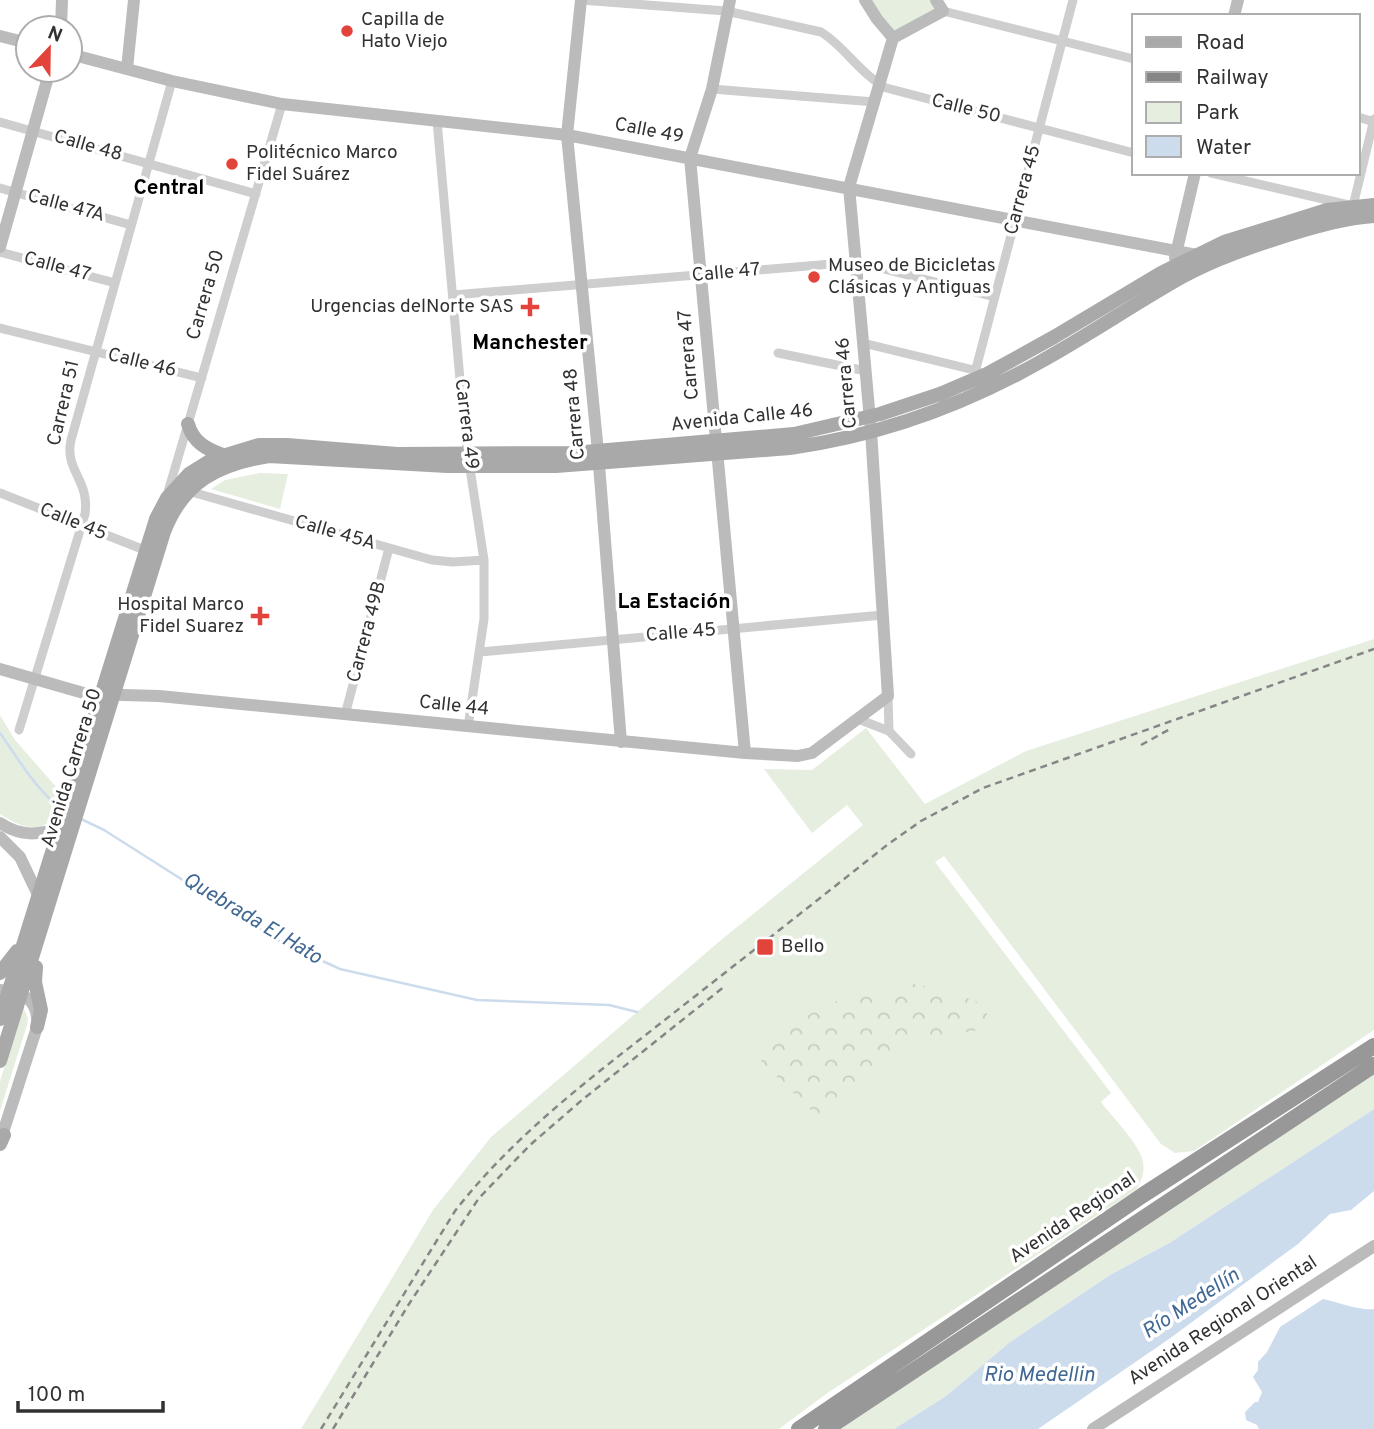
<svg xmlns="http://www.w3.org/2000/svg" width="1374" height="1429" viewBox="0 0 1374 1429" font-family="Overpass,sans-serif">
  <defs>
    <pattern id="forest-crowns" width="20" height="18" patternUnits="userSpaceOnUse" patternTransform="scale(1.75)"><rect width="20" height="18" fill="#e6eee0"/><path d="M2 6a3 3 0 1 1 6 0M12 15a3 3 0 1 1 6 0" fill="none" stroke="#c6cdc1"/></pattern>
  </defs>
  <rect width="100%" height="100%" fill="#fff"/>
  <path fill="#e6eee0" d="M870,0H932L938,9L894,34Z
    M260,473L288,474L280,509L211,489L225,480Z
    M1374,639V1030L1194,1151L1175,1153L1161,1144L944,856L935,862L1111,1093L1101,1102C1112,1117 1140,1144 1143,1162C1145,1173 1141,1180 1137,1189L826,1394L779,1429H301L433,1210L491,1137L721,940L863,825L847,805L812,833L764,769L812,770L866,728L925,804L1026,751Z
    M0,715L15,740L58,789L48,823C31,833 15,823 0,814Z
    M23,1007L28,1018L27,1025L0,1111V1081Z
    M1374,1073V1109L1171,1242L1110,1275L1010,1342L946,1396L894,1429H836Z"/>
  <path fill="url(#forest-crowns)" d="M913,984L948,990L984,1005L992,1029C961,1032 925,1036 897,1051C868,1067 842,1093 817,1116L761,1061C772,1049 782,1035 795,1025C828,998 872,989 913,984Z"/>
  <path fill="#cddcec" d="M1374,1109V1191L1351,1210L1330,1214L1298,1244L1169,1339L1038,1429H894L946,1396L1010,1342L1110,1275L1171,1242Z
    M1323,1299C1338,1302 1360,1311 1374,1309V1429H1259L1257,1425L1246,1420L1245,1412L1255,1402H1258L1262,1392L1253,1377L1258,1370V1362L1267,1352L1280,1327Z"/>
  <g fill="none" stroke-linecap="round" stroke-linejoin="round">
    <path stroke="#cddcec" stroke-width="2.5" d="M0,733C18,759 36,789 61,809
      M79,818L104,830L279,941L340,969L477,1000L609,1005L637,1012"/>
    <path stroke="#cecece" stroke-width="9" d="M581,0L726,11L821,32C844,46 858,71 880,84
      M943,11L1134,59
      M879,86L1134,153
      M712,89L875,102
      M1358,117L1374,122
      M437,121L465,436L484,560V619L468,727
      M0,122L256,194
      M1211,173L1353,206L1374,119
      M0,188L131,225
      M0,252L115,283
      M453,295L856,262L995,297
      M0,328L202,378
      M863,343L978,371
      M778,353L866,371
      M973,380L1073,0
      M188,491L432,560L453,562L484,560
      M168,492L282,104
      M0,493L147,551
      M480,652L883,615
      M888,696L889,731
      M345,715L389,548
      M858,719L889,731L911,754
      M19,730L85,514C90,480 64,470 71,440L172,81"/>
    <path stroke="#bbb" stroke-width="12" d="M581,0L567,135L598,452L621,742
      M730,0L712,89L690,158L745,753
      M865,0L877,19L893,38L943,11L936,0
      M1234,16L1238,0
      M61,28L62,0
      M0,36L28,43
      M70,54L172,81L282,104L567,135L1202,256
      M127,69L134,0
      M0,247L50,70
      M1175,258L1195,173
      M0,669L87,694L159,696L745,753L798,756L812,753L888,696L871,431L849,187L893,38
      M0,823C21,837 38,835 61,828
      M0,837L20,857L39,897
      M0,990C25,991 39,1001 37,1027L0,1142
      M1093,1429L1374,1246"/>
    <path stroke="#a9a9a9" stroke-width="14" d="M188,424C193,442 206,449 223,455
      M36,967L35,982L41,1010L37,1027
      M0,973L17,951
      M0,1019L156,519L167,498L189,474L213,459L259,445H287L397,454L573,453L794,434L880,414L940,394L987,374L1054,337L1161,273L1224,242L1327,210L1374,205
      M0,1061L164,532C183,482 218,464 269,456L447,466H556L790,448C878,436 962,406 1040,362C1089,335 1134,304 1182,277C1216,258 1254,246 1291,234C1318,226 1345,218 1374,216
      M0,1144L4,1135"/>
    <path stroke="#989898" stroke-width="16" d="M799,1429L1143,1195L1374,1046
      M826,1429L1374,1065"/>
    <path stroke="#868686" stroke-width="2.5" stroke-dasharray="7 5" stroke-linecap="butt" d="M1141,745L1172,728
      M321,1429L455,1211C514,1135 592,1077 666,1019C740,961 814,903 887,845L921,821L983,788L1374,649
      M333,1429L409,1304L479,1198L530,1145L582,1100L725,986"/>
  </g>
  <g fill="#e2433a" stroke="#fff" stroke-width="2.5">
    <circle cx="347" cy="31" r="7"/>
    <circle cx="232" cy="164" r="7"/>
    <circle cx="814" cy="277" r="7"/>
    <path d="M526.5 296.5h7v7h7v7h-7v7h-7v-7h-7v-7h7z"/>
    <path d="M256.5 605.5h7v7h7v7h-7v7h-7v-7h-7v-7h7z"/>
    <rect x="756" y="938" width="18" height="18" rx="3.5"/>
  </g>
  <g text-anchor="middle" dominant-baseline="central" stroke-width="7" stroke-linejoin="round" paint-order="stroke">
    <g font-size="19" fill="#313131" stroke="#fff" text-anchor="start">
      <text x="361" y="20">Capilla de<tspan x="361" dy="22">Hato Viejo</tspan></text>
      <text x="246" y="153">Politécnico Marco<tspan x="246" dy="22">Fidel Suárez</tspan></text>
      <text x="828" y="266">Museo de Bicicletas<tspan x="828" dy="22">Clásicas y Antiguas</tspan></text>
      <text x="514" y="307" text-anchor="end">Urgencias delNorte SAS</text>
      <text x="244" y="605" text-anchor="end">Hospital Marco<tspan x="244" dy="22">Fidel Suarez</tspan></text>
      <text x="781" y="947">Bello</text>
    </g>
    <g font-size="19" fill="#313131" stroke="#fff">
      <text transform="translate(966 109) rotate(14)">Calle 50</text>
      <text transform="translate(649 131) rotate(11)">Calle 49</text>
      <text transform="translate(88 146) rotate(16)">Calle 48</text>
      <text transform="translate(1023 190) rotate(-75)">Carrera 45</text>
      <text transform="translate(66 206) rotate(15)">Calle 47A</text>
      <text transform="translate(57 267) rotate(15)">Calle 47</text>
      <text transform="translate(726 273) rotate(-5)">Calle 47</text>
      <text transform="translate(206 295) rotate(-74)">Carrera 50</text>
      <text transform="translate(689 355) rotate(-95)">Carrera 47</text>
      <text transform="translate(142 363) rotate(14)">Calle 46</text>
      <text transform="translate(847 383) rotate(-95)">Carrera 46</text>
      <text transform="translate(64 403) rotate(-77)">Carrera 51</text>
      <text transform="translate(575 414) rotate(-95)">Carrera 48</text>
      <text transform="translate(742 418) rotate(-6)">Avenida Calle 46</text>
      <text transform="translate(466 424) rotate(83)">Carrera 49</text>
      <text transform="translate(73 522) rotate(22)">Calle 45</text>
      <text transform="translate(335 533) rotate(16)">Calle 45A</text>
      <text transform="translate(367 632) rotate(-75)">Carrera 49B</text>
      <text transform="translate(681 633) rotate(-5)">Calle 45</text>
      <text transform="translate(454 706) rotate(6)">Calle 44</text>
      <text transform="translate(72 768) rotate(-73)">Avenida Carrera 50</text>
      <text transform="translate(1073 1218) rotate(-34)">Avenida Regional</text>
      <text transform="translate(1223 1321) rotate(-33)">Avenida Regional Oriental</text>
    </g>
    <g font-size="21" font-weight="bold" fill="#000" stroke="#fff">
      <text x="169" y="188">Central</text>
      <text x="530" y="343">Manchester</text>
      <text x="674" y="602">La Estación</text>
    </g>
    <g font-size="21" font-style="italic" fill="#406893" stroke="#fff">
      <text transform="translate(252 919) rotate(31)">Quebrada El Hato</text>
      <text transform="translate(1191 1304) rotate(-33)">Río Medellín</text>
      <text x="1039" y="1375">Rio Medellin</text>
    </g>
  </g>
  <rect x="1132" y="14" width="228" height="161" fill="#ffffff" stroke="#adadad" stroke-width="2"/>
  <rect x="1146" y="37" width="35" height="10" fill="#a9a9a9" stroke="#adadad" stroke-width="2"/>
  <text x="1196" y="49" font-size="21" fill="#313131">Road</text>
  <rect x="1146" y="72" width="35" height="10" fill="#868686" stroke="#adadad" stroke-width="2"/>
  <text x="1196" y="84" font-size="21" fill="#313131">Railway</text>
  <rect x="1146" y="102" width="35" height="21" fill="#e6eee0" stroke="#adadad" stroke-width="2"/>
  <text x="1196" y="119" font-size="21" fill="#313131">Park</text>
  <rect x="1146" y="136" width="35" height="21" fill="#cddcec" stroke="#adadad" stroke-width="2"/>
  <text x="1196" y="154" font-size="21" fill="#313131">Water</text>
  <g transform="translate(49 49) rotate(22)"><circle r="33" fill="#ffffff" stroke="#adadad" stroke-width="2"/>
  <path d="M0-5L12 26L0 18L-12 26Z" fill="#e2433a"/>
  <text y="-10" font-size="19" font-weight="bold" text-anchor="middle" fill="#313131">N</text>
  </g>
  <path d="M18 1401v10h145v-10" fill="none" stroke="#313131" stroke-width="3.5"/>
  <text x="28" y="1401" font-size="21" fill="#313131" stroke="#ffffff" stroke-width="5" paint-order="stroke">100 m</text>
</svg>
